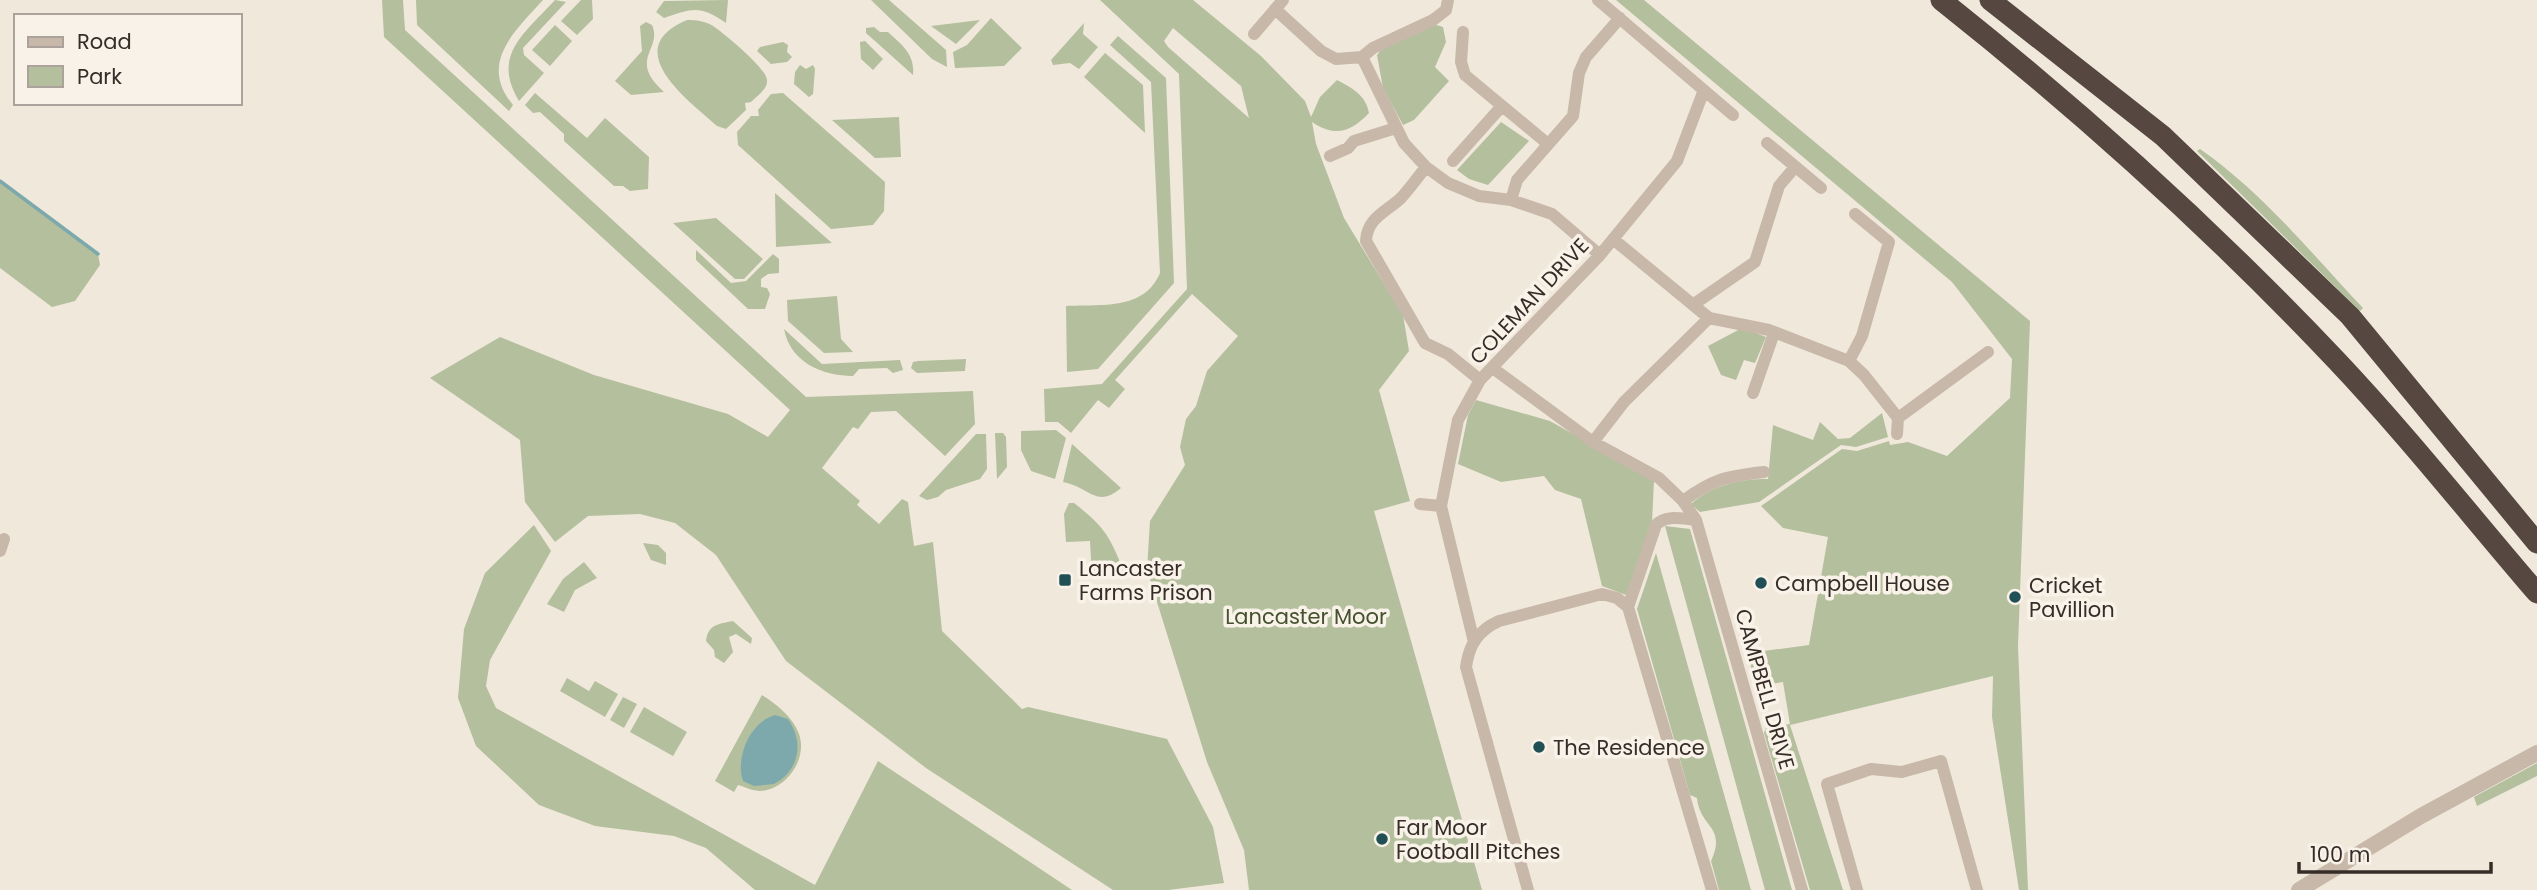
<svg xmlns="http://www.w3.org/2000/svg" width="2537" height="890" viewBox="0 0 2537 890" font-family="Poppins,sans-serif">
  <rect width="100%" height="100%" fill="#f1e8dc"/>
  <path fill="#b3bf9d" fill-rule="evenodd" d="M382,0H403L405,30L806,397L973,391L975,424L945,456L896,411L871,412L858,429L853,427L822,468L860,501L857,505L879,524L902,499L908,502L914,546L933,542L942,631L1022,709L1028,707L1167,739L1213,827L1224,883L1168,890H1113L926,768L786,661L716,555L675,523L640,514L588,516L555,542L525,502L520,440L430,378L500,337L594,375L728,414L768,437L790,410L384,37Z
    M416,0H543C515,31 478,63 513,105L509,111L417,25Z
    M555,0L566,2L523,48L524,55L544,73L519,101C491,55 525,33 555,0Z
    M581,0H592L593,19L577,35L561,21Z
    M728,0L726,23C700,5 693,8 664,18L656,12L664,1Z
    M871,0H889L946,50L947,67L932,59Z
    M1100,0H1193L1261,56L1305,101L1311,117L1320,97L1337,80C1352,88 1366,95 1369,113C1350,133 1334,137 1312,122L1316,144L1344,218L1403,315L1409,351L1379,390L1410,501L1374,511L1482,890H1249L1244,850L1207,762L1147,570L1150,521L1185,465L1180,447L1186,419L1196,406L1207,371L1238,336L1192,294L1115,380L1125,389L1109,408L1098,400L1071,433L1058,422H1045L1044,389L1102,384L1187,289L1179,74ZM1173,28L1241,86L1249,118L1168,47L1164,41Z
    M1616,0H1644L2030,321L2018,646L2028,890H2019L1992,717L1993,676L1790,725L1843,890H1810L1764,733L1766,728L1790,724L1783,682L1754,687L1749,653L1809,645L1828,537L1783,528L1761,506L1842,449L1857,451L1889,441L1890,445L1908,442L1947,456L2010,398L2012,359L1952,282Z
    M991,18L1022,48L1004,66L955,68L953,52L967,45Z
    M687,20C697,20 705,21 713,26C725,34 766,68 767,80C768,89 757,96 751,102L745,103L746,110L726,129L717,126C688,100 618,49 687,20Z
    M980,20L956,44L931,26Z
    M646,22L652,25C663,50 627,59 664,92L631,95L615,81L642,51L640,26Z
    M1426,22L1443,27L1446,42L1435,67L1449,81L1414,120L1403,125L1383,88L1377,55L1388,41Z
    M1084,23L1083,34L1098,47L1079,69L1070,63L1053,65L1051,60Z
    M555,25L572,41L550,66L532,50Z
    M874,27L880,32H888C902,45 915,54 913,75L866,33V28Z
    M1118,36L1166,78L1174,283L1098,369L1067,372L1066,306C1101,304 1144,311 1160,273L1151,82L1110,45Z
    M865,41L883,59L873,70L861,59L860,42Z
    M783,42L788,45L787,52L792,57L787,62L771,64L757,51L760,47Z
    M1105,53L1143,85L1145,133L1084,77Z
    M800,65L806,69L813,65L815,69L813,94L809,97L794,84L795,72Z
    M535,93L587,138L605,118L649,157L648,189L630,191L623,186H614L564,141V134L540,112L533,113L525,105Z
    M783,93L885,182L884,211L873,225L831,229L738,145L737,132L751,116H759L758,110L771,94Z
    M899,117L901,157L875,158L832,120Z
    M1501,122L1529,141L1488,185L1469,179L1457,170Z
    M2200,149C2262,192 2311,253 2363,308L2360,311L2197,151Z
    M0,181L98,254L100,265L75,301L52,307L0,268Z
    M775,193L832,243L776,247Z
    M716,218L763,259L744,279H735L673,223Z
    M696,250L731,283L746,281L773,254L779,259V273L768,274L761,279V287L767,288L770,294L765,309H748L696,260Z
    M837,296L841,339L853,352L824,353L788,321L787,300Z
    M1742,328L1766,337L1755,363L1744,360L1736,380L1721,375L1708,346Z
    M784,329L822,364L900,360L903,370L893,373L887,368L859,369L853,376C822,376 790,362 784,329Z
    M966,359L965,371L917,373L911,368L913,362L918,361Z
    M1476,400L1550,421L1654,480L1652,523L1626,595L1602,586L1581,499L1555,490L1544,476L1501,482L1458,464L1468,415Z
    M1882,413L1888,437L1856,447L1841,445L1759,502L1700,512L1691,504C1713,485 1738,479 1768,479L1773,425L1813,440L1820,422L1838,439L1850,438Z
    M1056,430L1066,438L1055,479L1031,471L1021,450V431Z
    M995,433H1003L1006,437L1007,467L997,479Z
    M976,434H986L987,469L980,479L946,490L938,497L927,500L919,496Z
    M1072,444L1121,488C1096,509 1090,487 1063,482Z
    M1069,503H1074C1106,528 1110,537 1125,574L1092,577L1090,541L1066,542L1064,514Z
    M534,525L551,551L490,660L486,686L496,708L815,885L878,761L1072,890H755L706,848L674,836L595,826L539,805L476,746L458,698L464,629L485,573Z
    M1665,526L1690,529L1792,890H1765Z
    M643,543L658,545L666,553V565L651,560Z
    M1656,553L1751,890H1719L1711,861C1727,826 1700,828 1697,798L1690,795L1637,609Z
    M584,562L597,578L575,590L564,612L547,604L563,579Z
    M733,621L752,638L751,644L736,634L729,637L733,652L724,663L715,657L714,650L706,641C708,624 719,624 733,621Z
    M567,678L589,691L595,681L618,694L605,717L560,691Z
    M762,695C776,704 793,717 799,734C808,759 786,790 760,791C753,791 745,787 738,785L734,792L715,781Z
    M623,697L637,704L624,728L610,720Z
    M644,707L687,732L673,756L630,732Z
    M2537,763V776L2477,806L2474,797Z"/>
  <path fill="#7da9ac" d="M775,715L788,719C804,742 800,770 774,784L754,786L743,781C735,757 750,722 775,715Z"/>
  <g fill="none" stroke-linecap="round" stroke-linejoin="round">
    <path stroke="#7da9ac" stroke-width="3.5" d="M0,181L98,254"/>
    <path stroke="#c8b8a9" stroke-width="12" d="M1598,0L1733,115
      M1275,9L1321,51L1336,59L1362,57L1373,48L1433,20L1446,10L1448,0
      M1463,32L1461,62L1465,75L1548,144
      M1254,34L1283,0
      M1362,57L1404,143L1426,167L1448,183L1479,196L1511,200L1552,214L1600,255
      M1767,143L1821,188
      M1330,156L1348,148L1354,141L1396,128
      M1453,161L1501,107
      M1426,167C1418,177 1410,188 1401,198C1386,212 1367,218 1366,241L1425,343L1448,354L1480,380
      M1511,200L1517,180L1573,116L1579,73L1586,57L1620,18
      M1613,239L1709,318L1769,330L1849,361L1864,375L1898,418L1897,434
      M1694,304L1755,262L1779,186L1795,167
      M1849,361L1862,336L1889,242L1855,214
      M1494,369L1593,442L1659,478L1683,501L1696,520L1802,890
      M1753,393L1774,333
      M1898,418L1988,352
      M1593,442L1624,402L1709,318
      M1683,501C1713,479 1727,476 1764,472
      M1420,504L1441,506
      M0,551L4,539
      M1628,607L1712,890
      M1474,642L1441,506L1458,420L1480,380L1600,255L1677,161L1704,90
      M1528,890L1466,667C1469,644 1479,630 1499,621L1602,594L1617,598L1628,607L1656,525C1666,514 1683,519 1696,520
      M1857,890L1827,784L1871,769L1902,772L1941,761L1977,890"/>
    <path stroke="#c8b8a9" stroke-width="16" d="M2299,890L2421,816L2537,753"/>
    <path stroke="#564740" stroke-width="21" d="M1941,0C2081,111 2213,230 2336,360C2406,434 2470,515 2537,593
      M1990,0L2163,136L2350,316L2537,543"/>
  </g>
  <g fill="#205055" stroke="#f9f2e8" stroke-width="2.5">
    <rect x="1058" y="573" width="14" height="14" rx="3.5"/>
    <circle cx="1761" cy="583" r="7"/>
    <circle cx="2015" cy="597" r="7"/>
    <circle cx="1539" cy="747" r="7"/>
    <circle cx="1382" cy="839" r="7"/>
  </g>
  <g text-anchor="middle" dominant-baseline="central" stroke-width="7" stroke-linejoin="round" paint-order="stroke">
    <g font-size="21" fill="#362d28" stroke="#f9f2e8">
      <text transform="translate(1529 301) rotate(-47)">COLEMAN DRIVE</text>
      <text transform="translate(1765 689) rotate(74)">CAMPBELL DRIVE</text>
    </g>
    <g font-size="21" fill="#362d28" stroke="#f9f2e8" text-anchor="start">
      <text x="1079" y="568">Lancaster<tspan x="1079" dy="24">Farms Prison</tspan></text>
      <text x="1775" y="583">Campbell House</text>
      <text x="2029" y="585">Cricket<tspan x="2029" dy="24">Pavillion</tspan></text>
      <text x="1553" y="747">The Residence</text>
      <text x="1396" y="827">Far Moor<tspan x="1396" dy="24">Football Pitches</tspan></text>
    </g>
    <g font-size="21" fill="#44522e" stroke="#f9f2e8">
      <text x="1306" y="616">Lancaster Moor</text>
    </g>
  </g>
  <rect x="14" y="14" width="228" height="91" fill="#f9f2e8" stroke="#aba39b" stroke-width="2"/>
  <rect x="28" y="37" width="35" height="10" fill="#c8b8a9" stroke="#aba39b" stroke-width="2"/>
  <text x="77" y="49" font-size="21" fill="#362d28">Road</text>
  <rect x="28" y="66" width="35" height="21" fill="#b3bf9d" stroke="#aba39b" stroke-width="2"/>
  <text x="77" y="84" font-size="21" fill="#362d28">Park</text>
  <path d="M2299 862v10h192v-10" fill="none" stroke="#362d28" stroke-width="3.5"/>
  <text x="2310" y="862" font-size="21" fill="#362d28" stroke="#f9f2e8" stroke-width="5" paint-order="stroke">100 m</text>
</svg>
